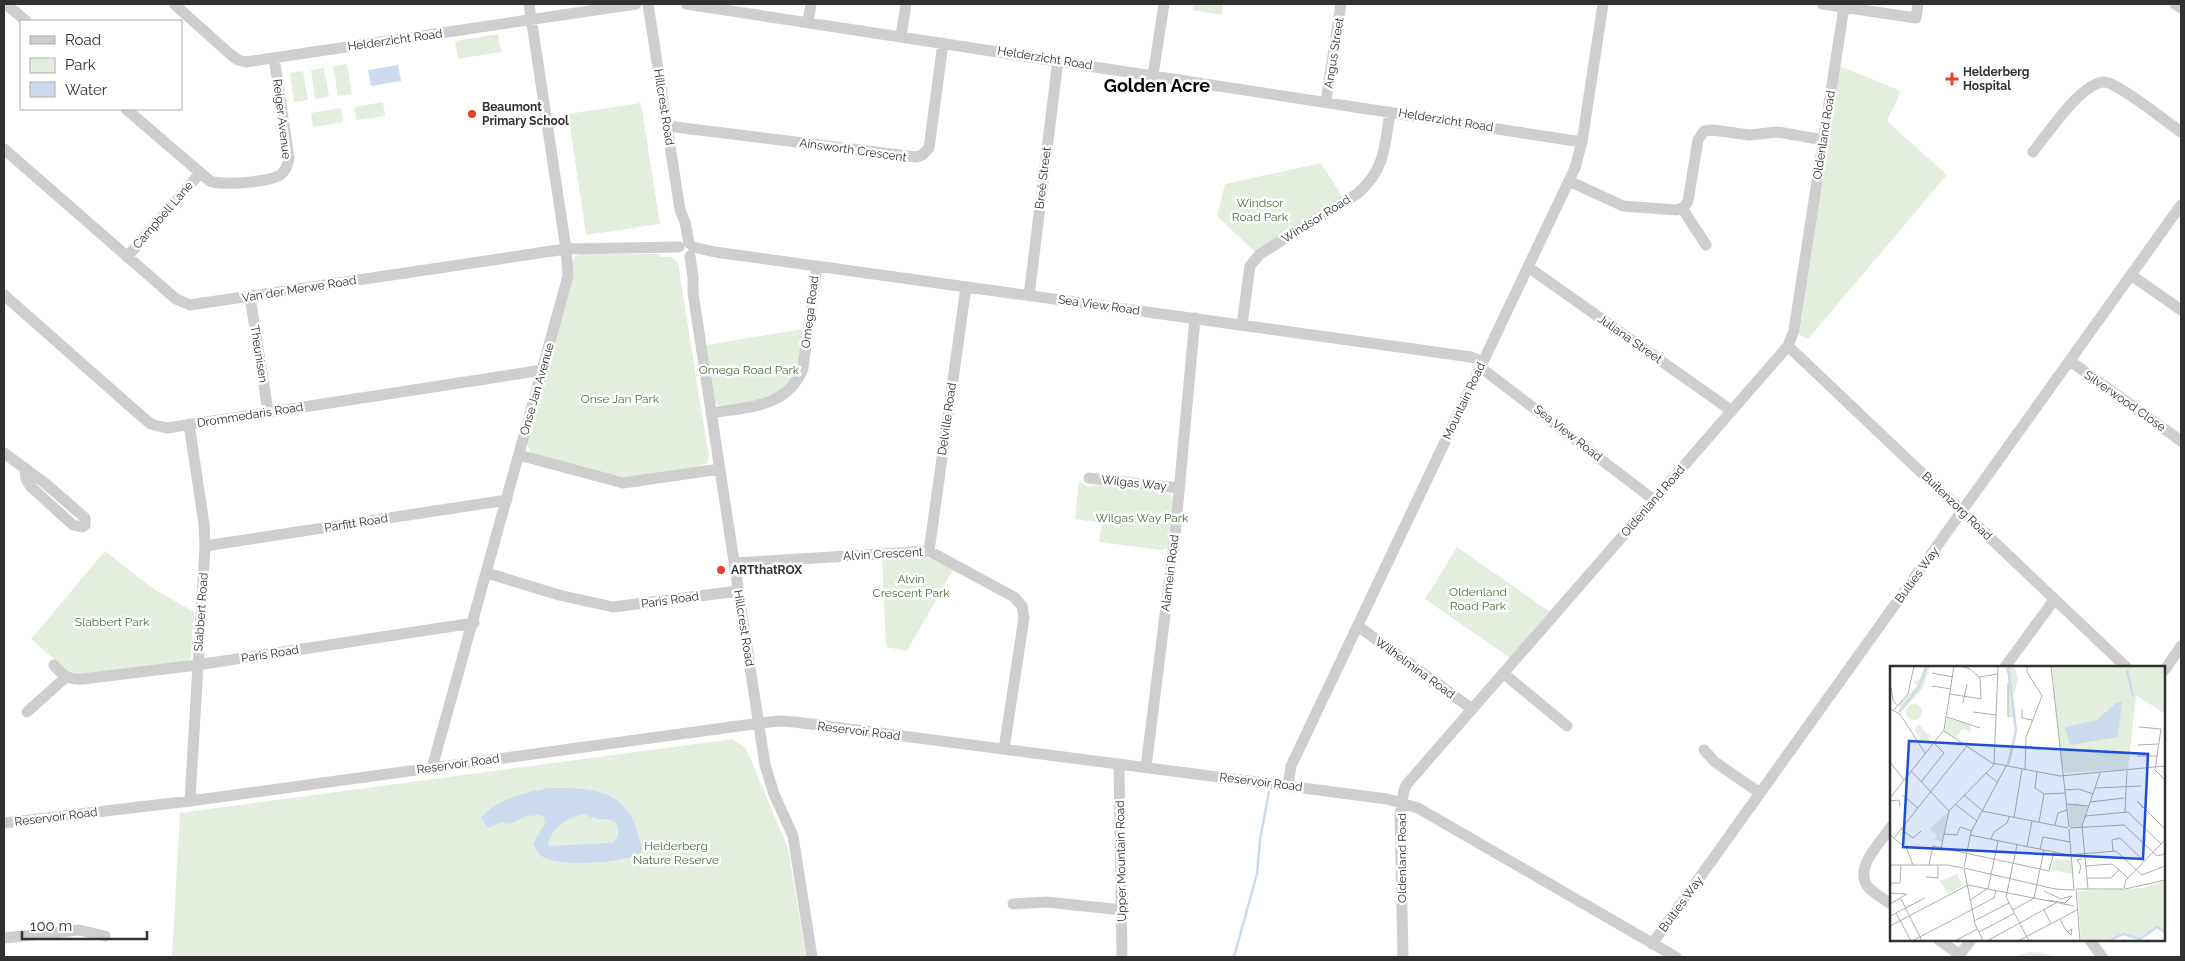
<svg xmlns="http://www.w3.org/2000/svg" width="2185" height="961" viewBox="0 0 2185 961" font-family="Raleway,sans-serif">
  <rect width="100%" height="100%" fill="#fff"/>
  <path fill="#e4eedf" d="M1194,4H1223L1222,15L1193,10Z
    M498,34L501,52L458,59L455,41Z
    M347,64L352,94L338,96L333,66Z
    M1840,66L1901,91L1887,121L1947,175L1808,339L1799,335Z
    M324,68L329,97L315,99L311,70Z
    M303,71L308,100L294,102L290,73Z
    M383,102L385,116L356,120L354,107Z
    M641,103L660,224L586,235L568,114Z
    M341,108L343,122L313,127L311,113Z
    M1321,163L1343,198L1256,253L1217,216L1225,184Z
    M580,254H660V257H671L678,263L709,458L706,464L699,466V468L623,479L531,454L527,444L572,261L575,256Z
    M804,329C802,341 802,353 799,365C791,400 751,401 722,407L715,403L706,345Z
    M1079,481L1088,487L1101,484L1170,494L1173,498L1168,548L1160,550L1099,542L1102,523L1075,519Z
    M1457,547L1550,612L1510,658L1425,599Z
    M105,551L152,588L194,612L191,658L185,663L82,677L71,674L31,639Z
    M922,556L933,559L953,570L907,651L886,647L882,559Z
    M732,739L746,748L788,848L806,957H172L180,813Z
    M2031,952L2043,953L2055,957H2012Z"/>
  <path fill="#cbdaee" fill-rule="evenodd" d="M398,65L401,81L371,86L368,70Z
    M548,788C585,788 622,787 636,827C638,836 643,845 641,853C623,863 563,867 545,858C538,855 536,849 533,843L545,824L544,817L539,815L527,816L510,824L501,822L488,828L481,818C496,799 526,793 548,788ZM583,814C588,816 594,818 599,819C607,819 617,818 618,829C619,836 617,839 612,843L549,846L548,844C553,826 566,819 583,814Z"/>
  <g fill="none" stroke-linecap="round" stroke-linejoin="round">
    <path stroke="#cbdaee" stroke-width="2.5" d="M1234,957L1257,874L1260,840L1269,792"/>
    <path stroke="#cecece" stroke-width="11" d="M6,4L26,21
      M174,4L230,54L238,60L246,62L636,4
      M648,4L680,210L685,222L689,243
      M686,4L1582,142
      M1822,4L1916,18L1918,4
      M2175,4L2181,8
      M808,22L811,4
      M901,36L906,4
      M1153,75L1164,4
      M1326,101L1341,4
      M126,109L210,181C223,186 268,182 280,175C286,171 288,165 289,158L274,58
      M667,126L916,157L922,155L929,148L943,43
      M4,149L176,299L190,305L566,249L679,247
      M2033,152C2046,136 2082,81 2105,82C2118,83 2168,123 2181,132
      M1569,181L1623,206L1677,210L1684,207L1688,201L1698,140L1704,131L1713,130L1749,135L1778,132L1823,140
      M1682,208L1706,245
      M693,247L715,252L1471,357L1483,362
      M690,256L693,277V293L765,765L774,794L793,836L812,957
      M127,257L200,173
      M1528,267L1732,411
      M2131,275L2181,310
      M4,295L139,414L151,424L167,428L543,370
      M1029,296L1058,60
      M250,297L268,411
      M1242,325L1250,266L1260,254L1357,194C1385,171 1385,145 1390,112
      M1788,346L2126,667
      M2070,361L2181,441
      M1480,367L1654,500
      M711,413C747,407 788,408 803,368L817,266
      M189,424L204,524L205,546L190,801
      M4,453L46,484L85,518V525L82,527L73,525L31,487L26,479L25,470
      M519,455L623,483L720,469
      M1089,478L1179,488
      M205,546L507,500
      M929,551L966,287
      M734,563L929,551L1014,597L1022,606L1024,618L1004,749
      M487,573L559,595L613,607L738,591
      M1358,626L1472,709
      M54,665C63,676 68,680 83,679L197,665L474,623
      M2005,667L2054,600
      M2164,671L2181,646
      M1503,673L1567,726
      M27,712L66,677
      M1704,750L1715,762L1760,793
      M1119,764L1122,957
      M1146,767L1175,535L1195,318
      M432,768L568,276L566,249L529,4
      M1288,786L1291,766L1575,168L1582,142L1603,4
      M4,823L190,801L746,725L779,721L795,722L1387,799L1418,808L1676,957
      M1891,827C1881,842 1852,869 1869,888C1875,894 1884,899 1891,904
      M1013,904L1047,902L1122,910
      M4,938L79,930L105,936
      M1939,940L1960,955
      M2090,940L2102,957
      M1652,944L2181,205
      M1403,957L1400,816L1404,790L1407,784L1788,346L1794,330L1844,7
      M1958,957L1971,940"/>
  </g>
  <g fill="#ea4230" stroke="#fff" stroke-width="2">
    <path d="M1949.5 71.5h5v5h5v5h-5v5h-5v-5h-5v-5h5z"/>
    <circle cx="472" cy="114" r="5"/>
    <circle cx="721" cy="570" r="5"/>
  </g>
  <g text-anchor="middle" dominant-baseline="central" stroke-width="5" stroke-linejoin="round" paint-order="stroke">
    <g font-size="12" fill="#313131" stroke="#fff">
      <text transform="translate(395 40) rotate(-8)">Helderzicht Road</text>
      <text transform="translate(1334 53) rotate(-81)">Angus Street</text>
      <text transform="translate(1045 58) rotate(9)">Helderzicht Road</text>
      <text transform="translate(664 107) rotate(81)">Hillcrest Road</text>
      <text transform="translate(282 119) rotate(83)">Reiger Avenue</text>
      <text transform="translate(1446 120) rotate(9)">Helderzicht Road</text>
      <text transform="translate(1824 135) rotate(-81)">Oldenland Road</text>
      <text transform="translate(853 150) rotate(8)">Ainsworth Crescent</text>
      <text transform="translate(1043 178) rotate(-83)">Breë Street</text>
      <text transform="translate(163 215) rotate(-49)">Campbell Lane</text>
      <text transform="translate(1316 219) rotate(-32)">Windsor Road</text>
      <text transform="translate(299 289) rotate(-9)">Van der Merwe Road</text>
      <text transform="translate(1099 305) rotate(8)">Sea View Road</text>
      <text transform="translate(810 312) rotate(-83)">Omega Road</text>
      <text transform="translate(1630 339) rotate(35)">Juliana Street</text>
      <text transform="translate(259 354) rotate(81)">Theunisen</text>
      <text transform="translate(537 389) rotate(-74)">Onse Jan Avenue</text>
      <text transform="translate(1464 401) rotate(-65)">Mountain Road</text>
      <text transform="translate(2125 401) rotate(35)">Silverwood Close</text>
      <text transform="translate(250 415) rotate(-9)">Drommedaris Road</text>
      <text transform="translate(947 419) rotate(-82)">Delville Road</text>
      <text transform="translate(1568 433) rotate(38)">Sea View Road</text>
      <text transform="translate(1134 483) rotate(6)">Wilgas Way</text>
      <text transform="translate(1653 501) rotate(-49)">Oldenland Road</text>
      <text transform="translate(1957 506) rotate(44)">Buitenzorg Road</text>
      <text transform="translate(356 523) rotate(-9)">Parfitt Road</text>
      <text transform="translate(883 554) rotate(-3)">Alvin Crescent</text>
      <text transform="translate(1170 573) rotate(-83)">Alamein Road</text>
      <text transform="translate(1917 575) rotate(-54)">Bulties Way</text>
      <text transform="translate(670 600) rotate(-8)">Paris Road</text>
      <text transform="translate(201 612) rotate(-86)">Slabbert Road</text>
      <text transform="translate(744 628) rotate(81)">Hillcrest Road</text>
      <text transform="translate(270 654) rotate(-9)">Paris Road</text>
      <text transform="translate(1415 668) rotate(36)">Wilhelmina Road</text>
      <text transform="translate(859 731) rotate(7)">Reservoir Road</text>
      <text transform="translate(458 764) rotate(-8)">Reservoir Road</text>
      <text transform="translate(1261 782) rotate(7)">Reservoir Road</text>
      <text transform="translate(56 817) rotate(-7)">Reservoir Road</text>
      <text transform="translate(1402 858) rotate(-90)">Oldenland Road</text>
      <text transform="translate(1121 861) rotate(-91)">Upper Mountain Road</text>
      <text transform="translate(1681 904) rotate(-54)">Bulties Way</text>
    </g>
    <g font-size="12" font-weight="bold" fill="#313131" stroke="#fff" text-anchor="start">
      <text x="1963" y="72">Helderberg<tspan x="1963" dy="14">Hospital</tspan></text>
      <text x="482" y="107">Beaumont<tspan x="482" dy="14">Primary School</tspan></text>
      <text x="731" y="570">ARTthatROX</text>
    </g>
    <g font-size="12" fill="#4b6e3c" stroke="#fff">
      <text x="1260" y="203">Windsor<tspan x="1260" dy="14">Road Park</tspan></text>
      <text x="749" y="370">Omega Road Park</text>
      <text x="620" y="399">Onse Jan Park</text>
      <text x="1142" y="518">Wilgas Way Park</text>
      <text x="911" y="579">Alvin<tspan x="911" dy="14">Crescent Park</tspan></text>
      <text x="1478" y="592">Oldenland<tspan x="1478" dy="14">Road Park</tspan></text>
      <text x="112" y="622">Slabbert Park</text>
      <text x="676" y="846">Helderberg<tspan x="676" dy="14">Nature Reserve</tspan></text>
    </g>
    <g font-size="18" font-weight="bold" fill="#000" stroke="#fff">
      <text x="1157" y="85">Golden Acre</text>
    </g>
  </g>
  <g transform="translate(1890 666)">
    <rect width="275" height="275" fill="#fff"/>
    <path d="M35,0H40L33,22L13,44L8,39L27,20L23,15L29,14ZM114,0H123L126,5L128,14L123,31L126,52L118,51V10ZM162,0H275V48L246,29L238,103L175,107L171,96ZM16 46a8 8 0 1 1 16 0a8 8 0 1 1-16 0ZM57,52L80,59L81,67L73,62L66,72L55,65ZM28,58L40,70L38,77L32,76L25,64ZM187,137L198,141L191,162L180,161L178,139ZM58,146L52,176L45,173L47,169L40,163ZM164,193L181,194L182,208L161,204ZM67,208L73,219L58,228L50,215ZM275,215V266L267,261L249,273L233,268L219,275H191L187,225L253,222Z" fill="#e4eedf"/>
    <path d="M232,36L228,71L180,79L175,61L207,54L226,37Z" fill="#cbdaee"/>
    <path fill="none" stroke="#cbdaee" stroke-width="2.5" d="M118,0L126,65L118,99M237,4L243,30M9,46L29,21L37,0M219,275L233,268L250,273L267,261L275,266"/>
    <path fill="none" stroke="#adadad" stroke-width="1" d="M137,0V6L152,30M161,0L179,161M42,7L63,11M89,11L107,8M118,17V51M42,20L61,23M1,22L3,34L7,39M60,28L91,33L90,12L80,3L70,0M73,37L77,18M0,43L10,48L35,87M132,43V52L142,54M4,44L18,28L24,0M83,46L106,49M57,51L90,62M249,61L271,63L265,104L275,114M54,65L102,97L170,110L275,100M248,79L268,78M247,90H267M0,96L14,114M135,103L136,71L152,30M21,105L59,145M147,105L145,122L154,128L176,127M96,107L108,117M31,116L54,87L44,77M205,122L251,120M175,124L189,123L203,128M12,129L28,142M74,129L93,145M0,132L54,64L64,0M0,135L9,134L10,140M200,136L234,132M65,138L87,155M177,138L199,140M253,142L247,135L275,163M92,145L178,162M235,146L237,105M195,150L238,146L271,178M124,152L132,103M149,156L154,128M165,159L168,147L177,144M180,162L234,159L267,190L275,188M11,163L23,172L31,165M179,163L184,224M54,168L67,169L70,161L82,165M0,169L17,183L23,199M80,169L179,189L226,185L252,209L275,200M4,172L77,80M101,173L104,166L117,157L119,151M127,179L116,231L139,275M137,181L142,155M51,182L59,145L104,99L108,0M150,183L153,171L180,176M223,185L222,174L230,172L254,195M0,199H58L73,202M39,199L43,180L159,205L164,186M196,200L222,198L238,212M74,201L81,166L116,100M74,202L165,223L184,224M74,202L85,258L93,275M189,208L191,200L187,194L192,193M36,211L48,212V199M197,212H221L229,204M0,217H10L11,199M234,222L236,214L275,174M98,223L108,175M186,223H234M198,223L192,160L210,107M235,223L275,214M186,224L190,275M154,225L171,233L182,230L175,237L158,234M0,227L16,228M11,233L32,275M80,234L97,223M0,238L17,228M123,244L144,232L154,184M154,244L161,258M6,247L21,275M0,250L35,232M170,253L175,263L181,269L182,263L178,265M84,255L119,237M0,260L78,219L184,240M89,266L125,247M22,275L104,232L106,224M65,275L87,263M97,275L166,237M128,275L187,244"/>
    <path fill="#1d4ed8" fill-opacity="0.15" stroke="#1d4ed8" stroke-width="2.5" d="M19,75L258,88L253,193L13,181Z"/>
    <rect width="275" height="275" fill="none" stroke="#313131" stroke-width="2.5"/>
  </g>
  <rect width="2185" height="961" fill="none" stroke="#313131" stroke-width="10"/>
  <rect x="20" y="20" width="162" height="90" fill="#ffffff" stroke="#adadad"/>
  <rect x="30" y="36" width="25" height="8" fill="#cecece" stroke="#adadad"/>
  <text x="65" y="45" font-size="15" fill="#313131">Road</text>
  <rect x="30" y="58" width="25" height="15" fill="#e4eedf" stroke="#adadad"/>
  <text x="65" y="70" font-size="15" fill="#313131">Park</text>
  <rect x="30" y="82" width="25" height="15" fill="#cbdaee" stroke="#adadad"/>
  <text x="65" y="95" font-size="15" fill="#313131">Water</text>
  <path d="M22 931v8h125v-8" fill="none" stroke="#313131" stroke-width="2.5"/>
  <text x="30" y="931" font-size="15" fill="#313131" stroke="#ffffff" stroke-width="4" paint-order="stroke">100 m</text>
</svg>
